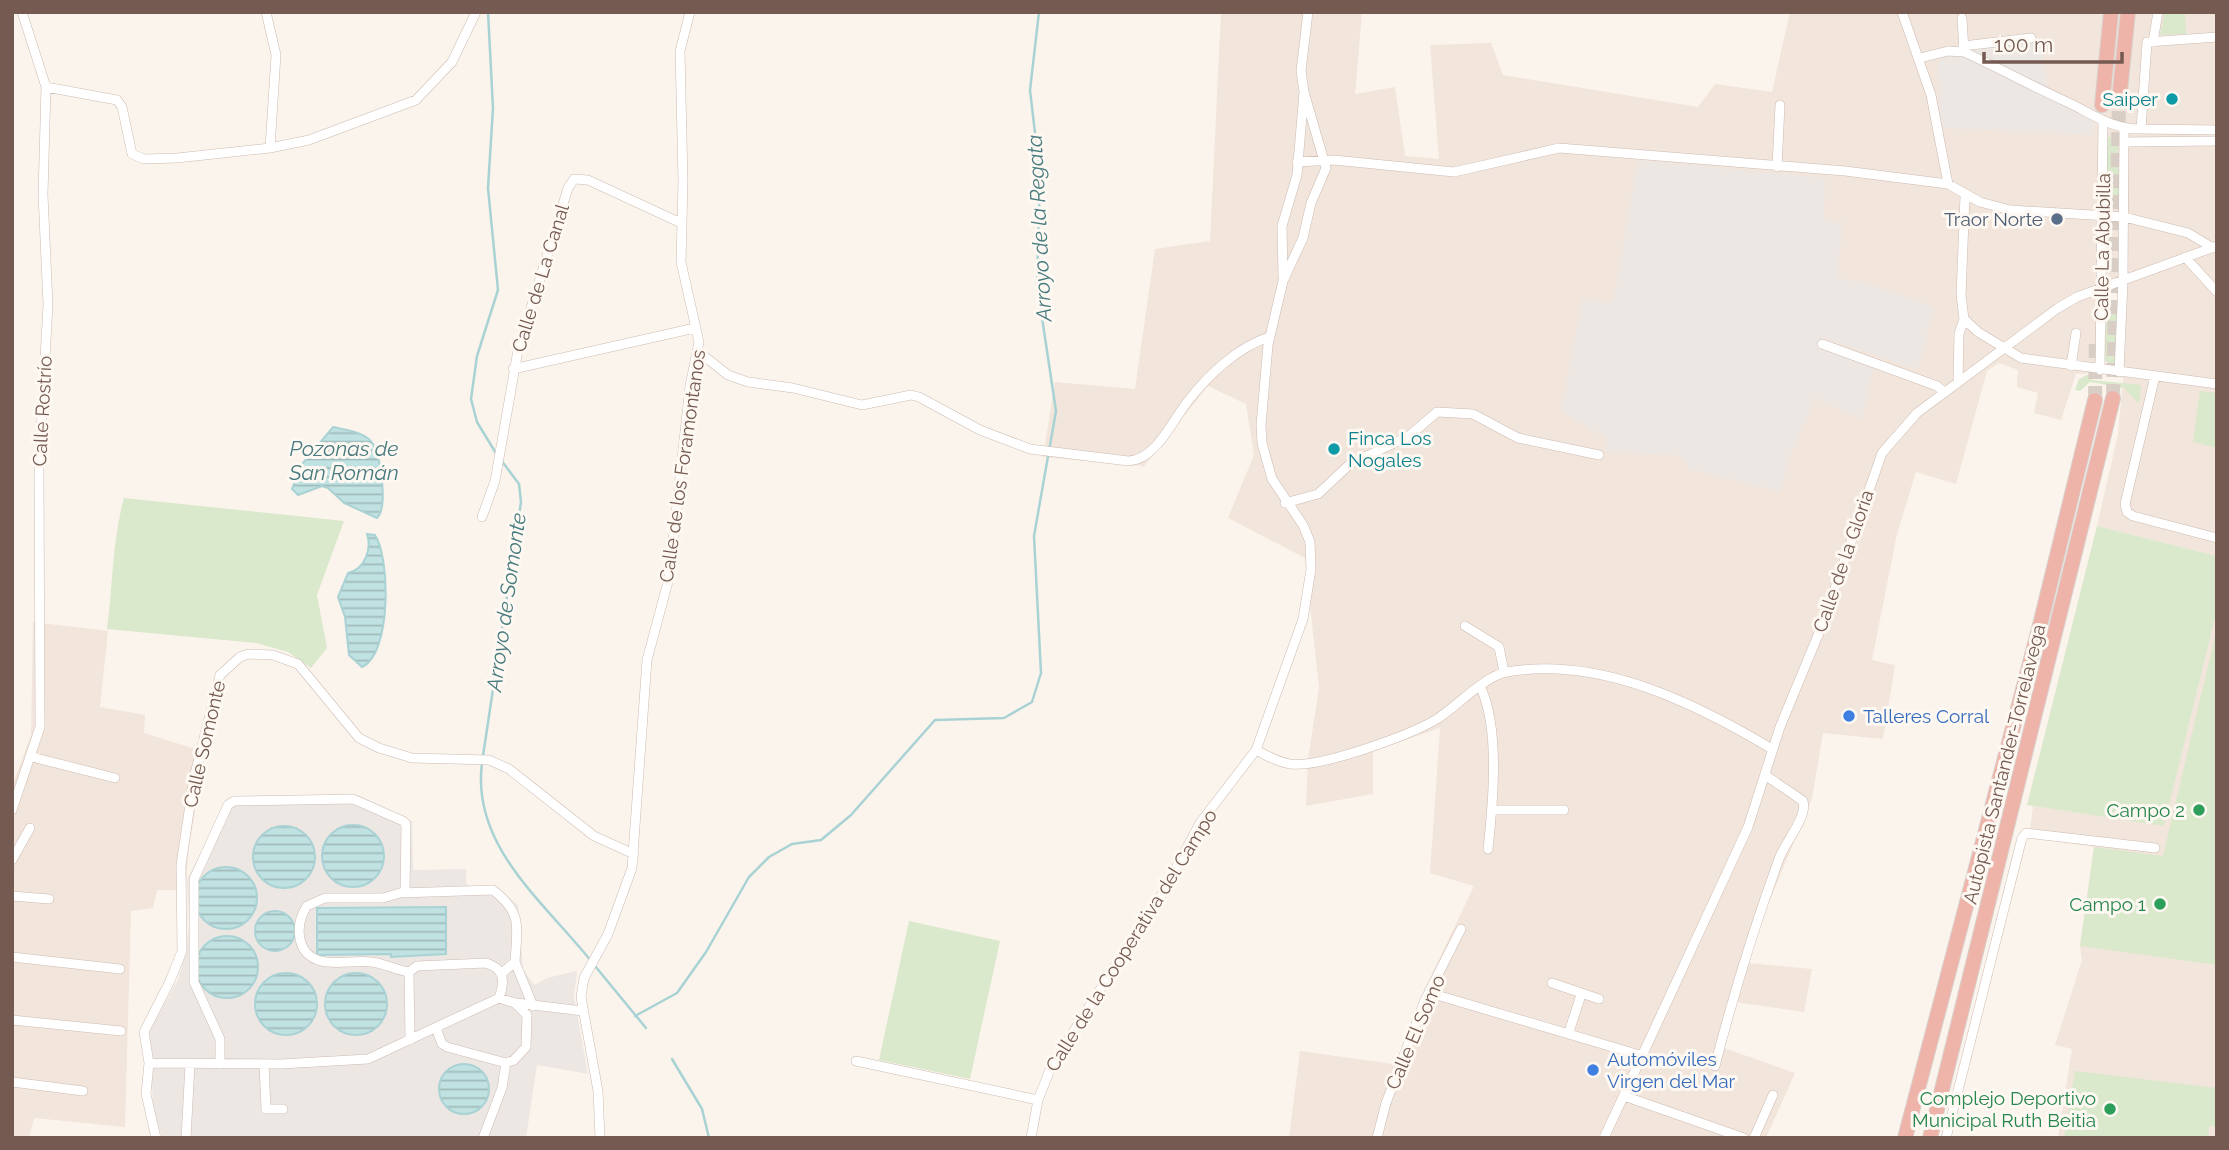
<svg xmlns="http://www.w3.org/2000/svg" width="2229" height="1150" viewBox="0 0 2229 1150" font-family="Raleway,sans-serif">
  <defs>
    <pattern id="water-rules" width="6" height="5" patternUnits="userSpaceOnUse" patternTransform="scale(1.75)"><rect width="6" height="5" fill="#c1e2e3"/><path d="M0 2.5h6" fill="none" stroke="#a1baba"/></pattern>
  </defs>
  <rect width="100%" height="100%" fill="#fbf4ec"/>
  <path fill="#f2e5db" d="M1221,12H1362L1355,94L1395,87L1405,156L1439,159L1430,45L1491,43L1503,75L1698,107L1715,84L1772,92L1790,12H2217V556L2097,526L2118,434L2123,380L2125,285L2100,296L2094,373L2076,374L2061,420L2034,413L2038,393L2017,387L2018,370L1999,363L1987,371L1956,484L1916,472L1897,534L1872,660L1895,665L1883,739L1823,733L1812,798L1761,922L1749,963L1812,969L1804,1012L1735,1002L1724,1048L1795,1073L1766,1138H1289L1300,1051L1400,1065L1423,993L1474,886L1430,873L1440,728L1373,751V794L1306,806L1308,759L1319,688L1305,558L1228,518L1254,455L1246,404L1208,386L1144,466L1043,457L1055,382L1135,389L1155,249L1210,241Z
    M2217,610V1138H2058L2072,1049L2055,1045L2082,960L2080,946L2094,847L2029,837L2033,806L2164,825Z
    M33,622L108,631L100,707L145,715L144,733L205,752L188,853L186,890H157L153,908L131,911L125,1127L34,1118L29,1138H12V787L31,735Z"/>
  <path fill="#ede7e4" d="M2040,40L2049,92L1970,52L1971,48Z
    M1945,55H1960L2062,103L2094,122L2093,135L1945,128L1940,121L1938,61Z
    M1638,160L1825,178L1824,220L1843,222L1837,280L1847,279L1873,285L1934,307L1918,370L1824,338L1821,347L1873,369L1862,419L1815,398L1791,453L1780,492L1689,469L1686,460L1675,455L1605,452L1606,437L1561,412L1582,299L1613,303Z
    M358,795L412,821L413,870L466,869V883L470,886L496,887L518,905L523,969L534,985L547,978L577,971L574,997L588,1074L537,1065L526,1138H162L153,1110L150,1029L178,980L186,951L189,924L187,880L225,803L242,796Z"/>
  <path fill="#dae8cb" d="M2165,12H2185L2186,34L2160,35Z
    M2113,136L2118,141L2119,199L2112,206L2106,201L2107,138Z
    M2120,302L2116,362L2109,365L2104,359L2107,307Z
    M2087,375L2091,376L2092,380L2141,385L2139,404L2124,388L2090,382L2080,391L2075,390L2079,379Z
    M2200,391L2217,393V448L2193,442Z
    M124,498L344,521L317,595L327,648L311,668L288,652L256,643L107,629C113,585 112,541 124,498Z
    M2097,526L2217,556V610L2164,826L2027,805Z
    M2217,628V965L2080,946L2094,847L2163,856Z
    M909,921L1000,941L970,1079L879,1060Z
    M2075,1071L2217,1088V1127L2209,1126L2208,1138H2064Z"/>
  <path fill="url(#water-rules)" stroke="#a9d2d4" stroke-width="2" d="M333,427C346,430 366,432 373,444C381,458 388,508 377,518L344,503L328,488L322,486L298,495L292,489L302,464Z
    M367,534L375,535C390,557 392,653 362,667L349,655L345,617L338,597L348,573C365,569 372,549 367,534Z
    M322 856a31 31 0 1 1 62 0a31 31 0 1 1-62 0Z
    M253 857a31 31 0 1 1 62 0a31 31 0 1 1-62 0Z
    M195 898a31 31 0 1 1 62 0a31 31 0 1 1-62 0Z
    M446,907V954L391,957V954L317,955V908Z
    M255 931a20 20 0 1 1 40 0a20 20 0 1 1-40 0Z
    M196 967a31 31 0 1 1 62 0a31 31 0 1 1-62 0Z
    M325 1004a31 31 0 1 1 62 0a31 31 0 1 1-62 0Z
    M255 1004a31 31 0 1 1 62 0a31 31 0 1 1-62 0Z
    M439 1089a25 25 0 1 1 50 0a25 25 0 1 1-50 0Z"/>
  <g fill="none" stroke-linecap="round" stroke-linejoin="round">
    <path stroke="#a9d2d4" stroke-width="2.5" d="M488,12L493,108L488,188L498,290L477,356L471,399L477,422L497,455
      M483,756L521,502L519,484L501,460
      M482,763C471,846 544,902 591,961
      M595,966L646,1028
      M635,1016L677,993L706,952L749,877L769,857L792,844L821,840L851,815L935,720L1004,718L1032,702L1041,673L1034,536L1056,411L1037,284L1040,176L1030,90L1039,12
      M672,1059L702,1109L709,1138"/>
    <path stroke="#d9cec5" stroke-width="14" stroke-dasharray="14 7" stroke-linecap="butt" d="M2113,398L2119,101
      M2095,400L2096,337"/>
    <defs>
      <path id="minor" d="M266,12L276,55L270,148
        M1902,12L1931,95L1948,184
        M1962,18L1964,51
        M2153,42L2158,12
        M1963,46L2031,38
        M1920,58L1948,51L1964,52C1999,68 2032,86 2067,102C2093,114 2111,129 2141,129L2147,42L2217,37
        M46,87L117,100L122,107L132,154L144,159L177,158L270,148L309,140L416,100L452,62L476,12
        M2141,129L2217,130
        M2124,142L2217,141
        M1297,162L1334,160L1454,172L1559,148L1845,171L1948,184L1980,202L2010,210L2124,217L2188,233L2213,248
        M1777,167L1780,105
        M2185,257L2217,292
        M1283,277L1282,226L1297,175L1304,92L1301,71L1308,12
        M1964,319L1978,332L2021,358L2217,384
        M1822,344L1937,386L1944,392
        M699,352L728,375L748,382L793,388L862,405L911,395L919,397L980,430L1030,449L1128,461C1156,460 1172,421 1188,401C1208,375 1238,347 1269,337
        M2071,366L2076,333
        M513,369L695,328
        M2100,370L2103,123
        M2119,372L2123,281L2124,129
        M2155,376L2125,504L2127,512L2133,516L2217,538
        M1958,382L1959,334L1964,319L1961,295L1965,196
        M1285,503L1318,494L1350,464L1409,436L1437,412L1473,414L1518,438L1599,455
        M482,517L495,481L518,350L568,188L574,179L588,180L681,223
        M1465,626L1499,647L1504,672
        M1481,688C1500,730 1493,803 1488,849
        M1256,750C1267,756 1278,762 1290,764C1321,768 1410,735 1437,719C1456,707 1486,675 1507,672C1600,656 1695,703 1772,749
        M32,757L115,778
        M12,810L40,727L39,468L48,304L43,195L46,87L22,12
        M1492,810H1564
        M12,860L30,828
        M12,896L49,899
        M12,957L120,969
        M515,962L533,1006
        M409,972L410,1040
        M1552,983L1599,999
        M1430,993L1643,1056
        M516,1003L583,1011
        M12,1020L121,1031
        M436,1028L442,1044L447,1047L506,1063L514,1060L526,1047L527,1015L515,1003L499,998
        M1569,1032L1581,995
        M856,1061L1038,1100
        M149,1063L281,1064L368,1059L499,998C505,981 505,969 486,963L417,966L409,972C396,970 383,963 371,962C355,960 336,965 321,961C295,954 295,924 307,906L325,898H383L400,893L493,890C523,913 517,927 515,962L502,973
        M220,1064V1039L194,982V879L228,805L234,801L353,799L403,821L406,824L405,893
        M264,1064L266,1109H283
        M1715,1066C1733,996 1754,927 1779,859C1785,842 1808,817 1803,801L1765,775
        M12,1082L83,1091
        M1624,1096L1744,1138
        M156,1138L146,1094L149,1063L144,1032L170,981L182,951L181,865L194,778L220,675L240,657L248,654L273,655L298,664L359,738L379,748L412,758L489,760L509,769L594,836L634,854
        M186,1138L190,1064
        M483,1138L502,1088L506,1063
        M600,1138L598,1091L581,997L584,978L608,934L632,868L647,660L669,578L690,386L699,342L681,262L683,182L680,51L690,12
        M1031,1138L1038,1100L1051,1067L1122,955L1147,922L1200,823L1256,750L1303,619L1311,569L1310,542L1303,525L1272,479L1262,443L1261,425L1268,345L1283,281L1303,238L1311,203L1326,168L1304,92
        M1377,1138L1386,1103L1425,1000L1461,929
        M1604,1138L1748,827L1780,727L1821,628L1882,453L1917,413L2058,308L2077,297L2217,246
        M1754,1138L1773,1095
        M1946,1138L2022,838L2026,833L2155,848"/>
      <path id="highway" d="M2119,101L2128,12
        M2102,105L2111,12
        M1905,1138L2041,621L2095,400
        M1930,1138L2113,398"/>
    </defs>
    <use href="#minor" stroke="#cdbbb2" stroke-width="10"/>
    <use href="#highway" stroke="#d8d1ce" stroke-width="16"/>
    <use href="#minor" stroke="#fff" stroke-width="9"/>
    <use href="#highway" stroke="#efb4a9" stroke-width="14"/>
  </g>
  <g fill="#0f9aa8" stroke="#fef8f2" stroke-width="2.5">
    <circle cx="2172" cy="99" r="7"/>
    <circle cx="1334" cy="449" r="7"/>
  </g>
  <circle fill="#5c6f8a" stroke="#fef8f2" stroke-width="2.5" cx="2057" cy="219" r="7"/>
  <g fill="#3f7fe0" stroke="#fef8f2" stroke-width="2.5">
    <circle cx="1849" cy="716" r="7"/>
    <circle cx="1593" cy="1070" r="7"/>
  </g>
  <g fill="#2e9e5b" stroke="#fef8f2" stroke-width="2.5">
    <circle cx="2199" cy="810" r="7"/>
    <circle cx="2160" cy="904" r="7"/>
    <circle cx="2110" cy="1109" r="7"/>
  </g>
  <g text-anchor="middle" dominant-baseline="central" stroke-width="6" stroke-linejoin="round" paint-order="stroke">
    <g font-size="19" fill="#0d838f" stroke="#fef8f2" text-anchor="end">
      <text x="2158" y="99">Saiper</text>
      <text x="1348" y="438" text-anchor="start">Finca Los<tspan x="1348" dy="22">Nogales</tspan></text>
    </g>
    <g font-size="19" fill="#4e5e75" stroke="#fef8f2" text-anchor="end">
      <text x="2043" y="219">Traor Norte</text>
    </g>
    <g font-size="19" fill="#745a50" stroke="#fef8f2">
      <text transform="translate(2102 247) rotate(-89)">Calle La Abubilla</text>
      <text transform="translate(540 278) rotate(-73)">Calle de La Canal</text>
      <text transform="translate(42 411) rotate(-87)">Calle Rostrío</text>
      <text transform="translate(682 466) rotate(-82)">Calle de los Foramontanos</text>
      <text transform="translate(1843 561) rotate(-71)">Calle de la Gloria</text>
      <text transform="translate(204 744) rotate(-77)">Calle Somonte</text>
      <text transform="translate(2004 764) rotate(-76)">Autopista Santander-Torrelavega</text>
      <text transform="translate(1131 940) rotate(-58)">Calle de la Cooperativa del Campo</text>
      <text transform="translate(1415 1032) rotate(-67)">Calle El Somo</text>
    </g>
    <g font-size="19" fill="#366cbe" stroke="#fef8f2" text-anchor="start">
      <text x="1863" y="716">Talleres Corral</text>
      <text x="1607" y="1059">Automóviles<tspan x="1607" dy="22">Virgen del Mar</tspan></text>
    </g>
    <g font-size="19" fill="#27864d" stroke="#fef8f2" text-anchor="end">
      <text x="2185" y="810">Campo 2</text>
      <text x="2146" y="904">Campo 1</text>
      <text x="2096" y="1098">Complejo Deportivo<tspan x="2096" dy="22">Municipal Ruth Beitia</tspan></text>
    </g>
    <g font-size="21" font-style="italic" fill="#487b7f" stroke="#fef8f2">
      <text transform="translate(1039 228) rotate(-93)">Arroyo de la Regata</text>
      <text x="344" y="448">Pozonas de<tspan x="344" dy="24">San Román</tspan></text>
      <text transform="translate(506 602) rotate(-82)">Arroyo de Somonte</text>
    </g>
  </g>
  <rect width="2229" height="1150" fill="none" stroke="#745a50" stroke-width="28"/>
  <path d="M1984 52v10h138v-10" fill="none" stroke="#745a50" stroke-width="3.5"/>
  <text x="1994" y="52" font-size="21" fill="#745a50" stroke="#fef8f2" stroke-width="5" paint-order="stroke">100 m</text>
</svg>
